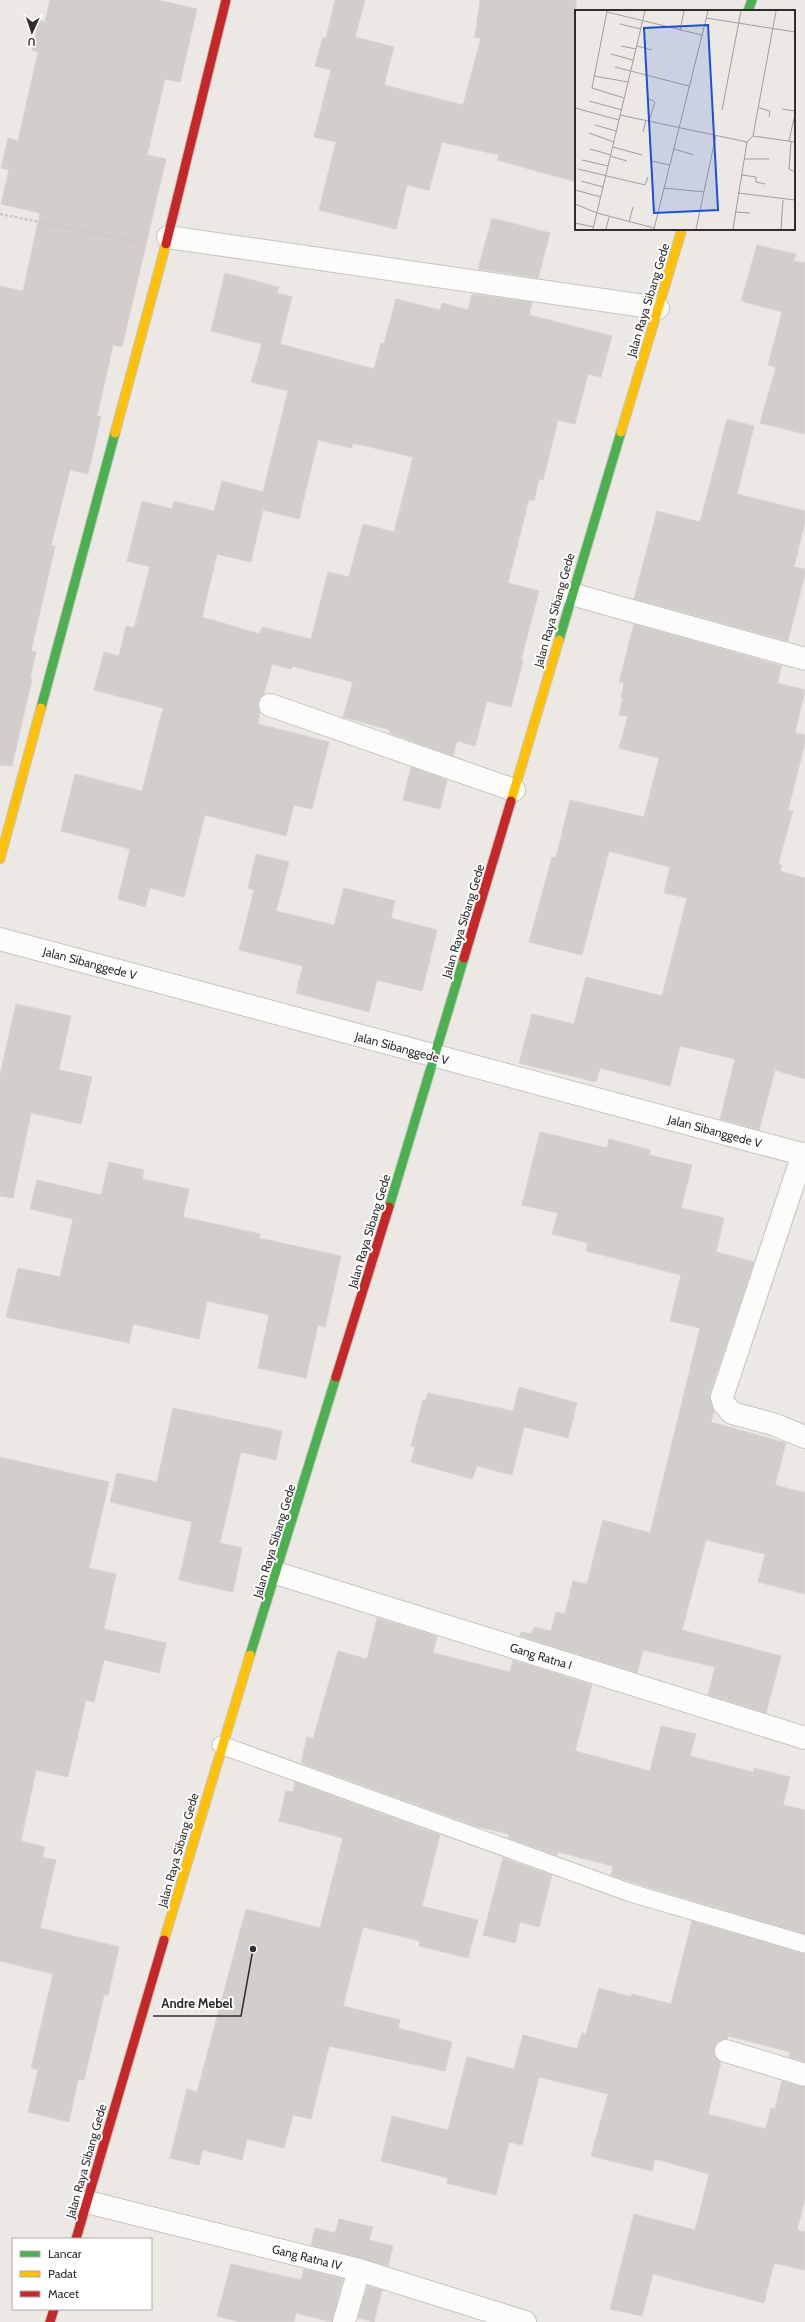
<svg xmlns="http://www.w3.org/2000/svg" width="805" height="2322" viewBox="0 0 805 2322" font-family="Cabin,sans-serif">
  <rect width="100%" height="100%" fill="#ece8e4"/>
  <path fill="#d1cecb" stroke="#d7d4d0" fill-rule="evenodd" d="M50,0H158L197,9L180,82L165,79L147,155L166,159L122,347L113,345L97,416L101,417L88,474L70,470L51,546H55L31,651L36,652L30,679H32L12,766L0,765V286L23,291L40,213L1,204L9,170L1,168L8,138L18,141L38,52L32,50L39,20L45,22Z
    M335,0H365L355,37L394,47L384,85L463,105L481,38L475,37L480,0H576V182L497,160L499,155L442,142L429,190L407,185L396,229L319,210L336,142L314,137L331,70L315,66L323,37L326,38Z
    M492,218L550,233L538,278L478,269Z
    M757,245L796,254L794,261L805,263V434L760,423L776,367L768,365L782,312L741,301Z
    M225,273L279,287L277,293L292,297L280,344L374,369L381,343L384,344L396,299L440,310L442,303L468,310L472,294L532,302L529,315L612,336L601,377L588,374L575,424L558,420L543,480L539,479L534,501L529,499L508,583L539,591L521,660L523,661L511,707L487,701L475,746L457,741L453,756L390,733V730L343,717L353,682L292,666L291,669L272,664L264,694L258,701L260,712L258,724L329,742L312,809L294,805L286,836L205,815L184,897L150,888L145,907L118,899L130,849L61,831L75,774L142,791L163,708L94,690L104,652L119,656L126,626L134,628L150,567L127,561L142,501L172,509L174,501L214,511L222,481L263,492L288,391L251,382L262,344L211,331ZM318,440L351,448L353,443L413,457L394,532L363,524L349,577L328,572L311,639L262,627L260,634L202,617L217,554L251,562L263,510L299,519Z
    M727,419L754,426L737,494L805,511V522L794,567L805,569V574L788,641L634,599L657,511L700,522Z
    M634,624L782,666L777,683L805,690L795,733L805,735V743L788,810L793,811L778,864L782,865L780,871L805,878V1079L775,1070L759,1130L720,1119L735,1059L680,1046L670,1086L600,1068L596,1082L519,1063L532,1014L574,1024L586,977L662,996L687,898L664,893L670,867L609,851L582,955L529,942L552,857L556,858L570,800L644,817L659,758L619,748L628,716L619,715L623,698H621L624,683L619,682Z
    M411,767L447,780L440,809L403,800Z
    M256,854L289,862L276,911L334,925L344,888L395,901L391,918L437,930L422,991L377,980L369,1012L296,993L303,966L239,950L254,890L248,888Z
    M16,1004L71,1016L59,1070L92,1077L81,1124L31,1113L13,1198L0,1196V1075Z
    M540,1132L607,1148L609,1139L650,1150L649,1155L692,1165L681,1208L724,1218L716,1252L754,1262L710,1393V1400L714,1411L711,1422L786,1443L775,1485L805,1493V1594L758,1582L765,1554L706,1540L682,1630L781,1656L766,1713L708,1695L715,1667L643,1650L637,1673L520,1636L521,1632L532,1634L534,1627L551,1631L556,1612L565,1614L573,1581L587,1584L603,1520L650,1533L700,1328L670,1321L681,1275L586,1251L588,1243L552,1234L558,1213L522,1205Z
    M109,1162L144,1170L142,1179L189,1189L183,1217L260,1234L259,1238L341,1256L325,1327L318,1325L306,1378L258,1368L269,1315L207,1301L199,1339L133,1324L129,1343L6,1317L18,1268L60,1277L73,1219L30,1209L37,1180L101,1195Z
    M519,1387L577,1403L568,1438L524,1427L512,1475L477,1466L472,1479L411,1462L415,1447L411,1446L423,1400H426L428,1393L513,1411Z
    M173,1408L282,1431L276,1460L241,1452L220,1543L242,1548L233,1592L179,1580L192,1522L110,1502L117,1473L157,1482Z
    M0,1457L109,1482L89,1568L116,1574L104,1629L166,1643L159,1673L104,1660L94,1702L86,1700L68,1777L36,1770L21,1841L45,1847L42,1857L56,1860L40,1928L119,1947L108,1995H104L84,2080L78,2079L69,2122L28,2112L38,2070L31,2068L53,1974L0,1961Z
    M377,1618L437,1636L433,1653L510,1672L513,1660L592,1685L575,1751L650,1771L661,1726L696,1734L690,1756L753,1772L754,1768L790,1777L783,1805L805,1810V1934L634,1883L611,1875L613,1866L558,1852L557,1856L508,1838L509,1834L475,1826L301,1763L307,1737L313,1739L338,1651L367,1659Z
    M295,1782L440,1835L422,1906L478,1920L468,1958L419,1946L420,1941L363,1927L343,2006L400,2020L398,2028L452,2042L445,2071L329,2046L311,2119L293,2115L284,2148L247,2139L242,2160L203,2150L199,2165L170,2158L187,2089L197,2092L246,1909L320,1928L343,1838L279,1821L286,1791L293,1792Z
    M503,1858L552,1875L539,1927L520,1922L515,1943L483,1935Z
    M692,1921L805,1954V2062L789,2057L790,2052L728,2036L727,2039L718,2042L714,2048V2054L721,2062L708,2114L766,2129L771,2108L775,2109L782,2081L805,2087V2199L797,2230L805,2232V2270L774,2263L764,2303L653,2274L642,2316L610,2309L634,2214L695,2230L709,2174L655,2159L652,2171L591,2156L608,2094L539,2077L522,2145L509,2142L496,2195L447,2183L448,2178L381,2161L392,2116L448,2130L467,2057L514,2069L523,2035L577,2049L582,2033L586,2034L599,1988L631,1997L632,1994L671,2004Z
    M339,2219L373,2227L369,2240L393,2246L388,2266L311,2245L315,2228L335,2233Z
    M231,2264L301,2280L304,2269L343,2279L332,2322L296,2313L294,2322H240L217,2316Z
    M367,2286L382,2290L374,2322L358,2318Z"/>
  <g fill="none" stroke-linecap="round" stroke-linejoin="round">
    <defs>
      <path id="lane" d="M221,1745L631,1893L805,1944"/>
      <path id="street" d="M168,237L658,308
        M571,594L805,659
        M270,705L514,790
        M0,939L805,1155
        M803,1154L722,1397L724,1404L732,1413L773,1424L805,1437
        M276,1573L805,1738
        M726,2051L805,2075
        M87,2202L359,2270L525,2322
        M344,2322L359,2270"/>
      <path id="fast" d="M748,11L752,0
        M559,640L621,432
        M41,708L115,433
        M389,1207L464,958
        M250,1655L336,1377"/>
      <path id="slow" d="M621,432L682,229
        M115,433L166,244
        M511,801L559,640
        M0,859L41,708
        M164,1940L250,1655"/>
      <path id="jam" d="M166,244L226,0
        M464,958L511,801
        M336,1377L389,1207
        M76,2239L164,1940
        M50,2322L54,2309"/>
    </defs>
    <use href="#lane" stroke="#c5c4c5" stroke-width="19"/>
    <use href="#street" stroke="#c5c4c5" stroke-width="24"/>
    <use href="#fast" stroke="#c5c4c5" stroke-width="11"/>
    <use href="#slow" stroke="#c5c4c5" stroke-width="11"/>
    <use href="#jam" stroke="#c5c4c5" stroke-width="11"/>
    <path stroke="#c9c9c8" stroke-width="2.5" stroke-dasharray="3 2" stroke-linecap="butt" d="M0,214L135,241"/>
    <use href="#lane" stroke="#fcfcfb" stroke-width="17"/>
    <use href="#street" stroke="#fcfcfb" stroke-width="22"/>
    <use href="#fast" stroke="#4caf50" stroke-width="9"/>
    <use href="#slow" stroke="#ffc107" stroke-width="9"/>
    <use href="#jam" stroke="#c62828" stroke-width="9"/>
  </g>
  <g text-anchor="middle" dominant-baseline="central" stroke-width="4" stroke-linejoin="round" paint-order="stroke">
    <g font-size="12" fill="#2e2e2e" stroke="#fff">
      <text transform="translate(648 300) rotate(-73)">Jalan Raya Sibang Gede</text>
      <text transform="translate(554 610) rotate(-74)">Jalan Raya Sibang Gede</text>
      <text transform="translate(463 921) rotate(-73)">Jalan Raya Sibang Gede</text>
      <text transform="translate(90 963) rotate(15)">Jalan Sibanggede V</text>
      <text transform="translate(402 1048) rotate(15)">Jalan Sibanggede V</text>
      <text transform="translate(715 1131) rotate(15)">Jalan Sibanggede V</text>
      <text transform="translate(369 1231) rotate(-73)">Jalan Raya Sibang Gede</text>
      <text transform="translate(274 1541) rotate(-73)">Jalan Raya Sibang Gede</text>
      <text transform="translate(541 1656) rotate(17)">Gang Ratna I</text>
      <text transform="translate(178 1850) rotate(-74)">Jalan Raya Sibang Gede</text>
      <text transform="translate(86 2161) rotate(-74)">Jalan Raya Sibang Gede</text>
      <text transform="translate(307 2257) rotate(14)">Gang Ratna IV</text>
    </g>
  </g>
  <g transform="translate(575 10)">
    <rect width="220" height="220" fill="#ece8e4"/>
    <path fill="none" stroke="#a09e9b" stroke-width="1" d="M32,1L17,78L49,88M32,2L127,25M131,8L220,22M45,14L66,19M105,21L109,1M46,36L61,39M62,36L77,40M36,44L58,50M40,57L114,76M19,66L53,72M72,88L80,92L74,111M14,91L47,100M0,98L44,110M184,98L195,101L194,107M207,99L220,101M147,100L166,1M45,105L172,132L178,126L220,132M20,115L41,121M68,122L71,110M14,123L39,132M178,126L201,1M214,131L220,104M216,131L214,159L220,162M38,137L67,145M15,139L36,145M99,139L119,145M35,146L52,151M169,149H194M7,150L33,156M76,151L95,155M3,159L70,175L73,167M167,165L181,167V172L190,174M6,171L28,177M89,178L129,182M0,180L26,187M163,183L220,190M0,194L22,203L79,218M160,202L175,203M54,212L58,197M0,213L19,217M18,219L70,1M31,219L34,207M79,219L133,1M121,219L141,125M158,219L172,132M206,219L208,190"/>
    <path fill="#1d4ed8" fill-opacity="0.15" stroke="#1d4ed8" stroke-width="2" d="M133,15L143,200L79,203L69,18Z"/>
    <rect width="220" height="220" fill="none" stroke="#2e2e2e" stroke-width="2"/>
  </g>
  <path fill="none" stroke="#2e2e2e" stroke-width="1.5" d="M253 1949L241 2016H153"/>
  <circle fill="#2e2e2e" stroke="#fff" stroke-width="1.5" cx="253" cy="1949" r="4"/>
  <g font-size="13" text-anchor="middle" font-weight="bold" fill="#2e2e2e" stroke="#fff" stroke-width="4" stroke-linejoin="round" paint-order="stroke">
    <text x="197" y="2008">Andre Mebel</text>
  </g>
  <rect x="12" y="2238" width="140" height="72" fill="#ffffff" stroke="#ababab"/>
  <rect x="20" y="2251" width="20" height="6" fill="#4caf50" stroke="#ababab"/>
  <text x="48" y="2258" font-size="12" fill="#2e2e2e">Lancar</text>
  <rect x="20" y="2271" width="20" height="6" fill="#ffc107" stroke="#ababab"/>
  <text x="48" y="2278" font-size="12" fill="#2e2e2e">Padat</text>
  <rect x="20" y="2291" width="20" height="6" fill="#c62828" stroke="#ababab"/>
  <text x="48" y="2298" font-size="12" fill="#2e2e2e">Macet</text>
  <g transform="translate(32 32) rotate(183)" stroke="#ffffff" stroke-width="3" paint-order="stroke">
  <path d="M0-3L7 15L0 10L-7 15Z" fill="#2e2e2e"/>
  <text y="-6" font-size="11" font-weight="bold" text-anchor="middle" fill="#2e2e2e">U</text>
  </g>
</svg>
